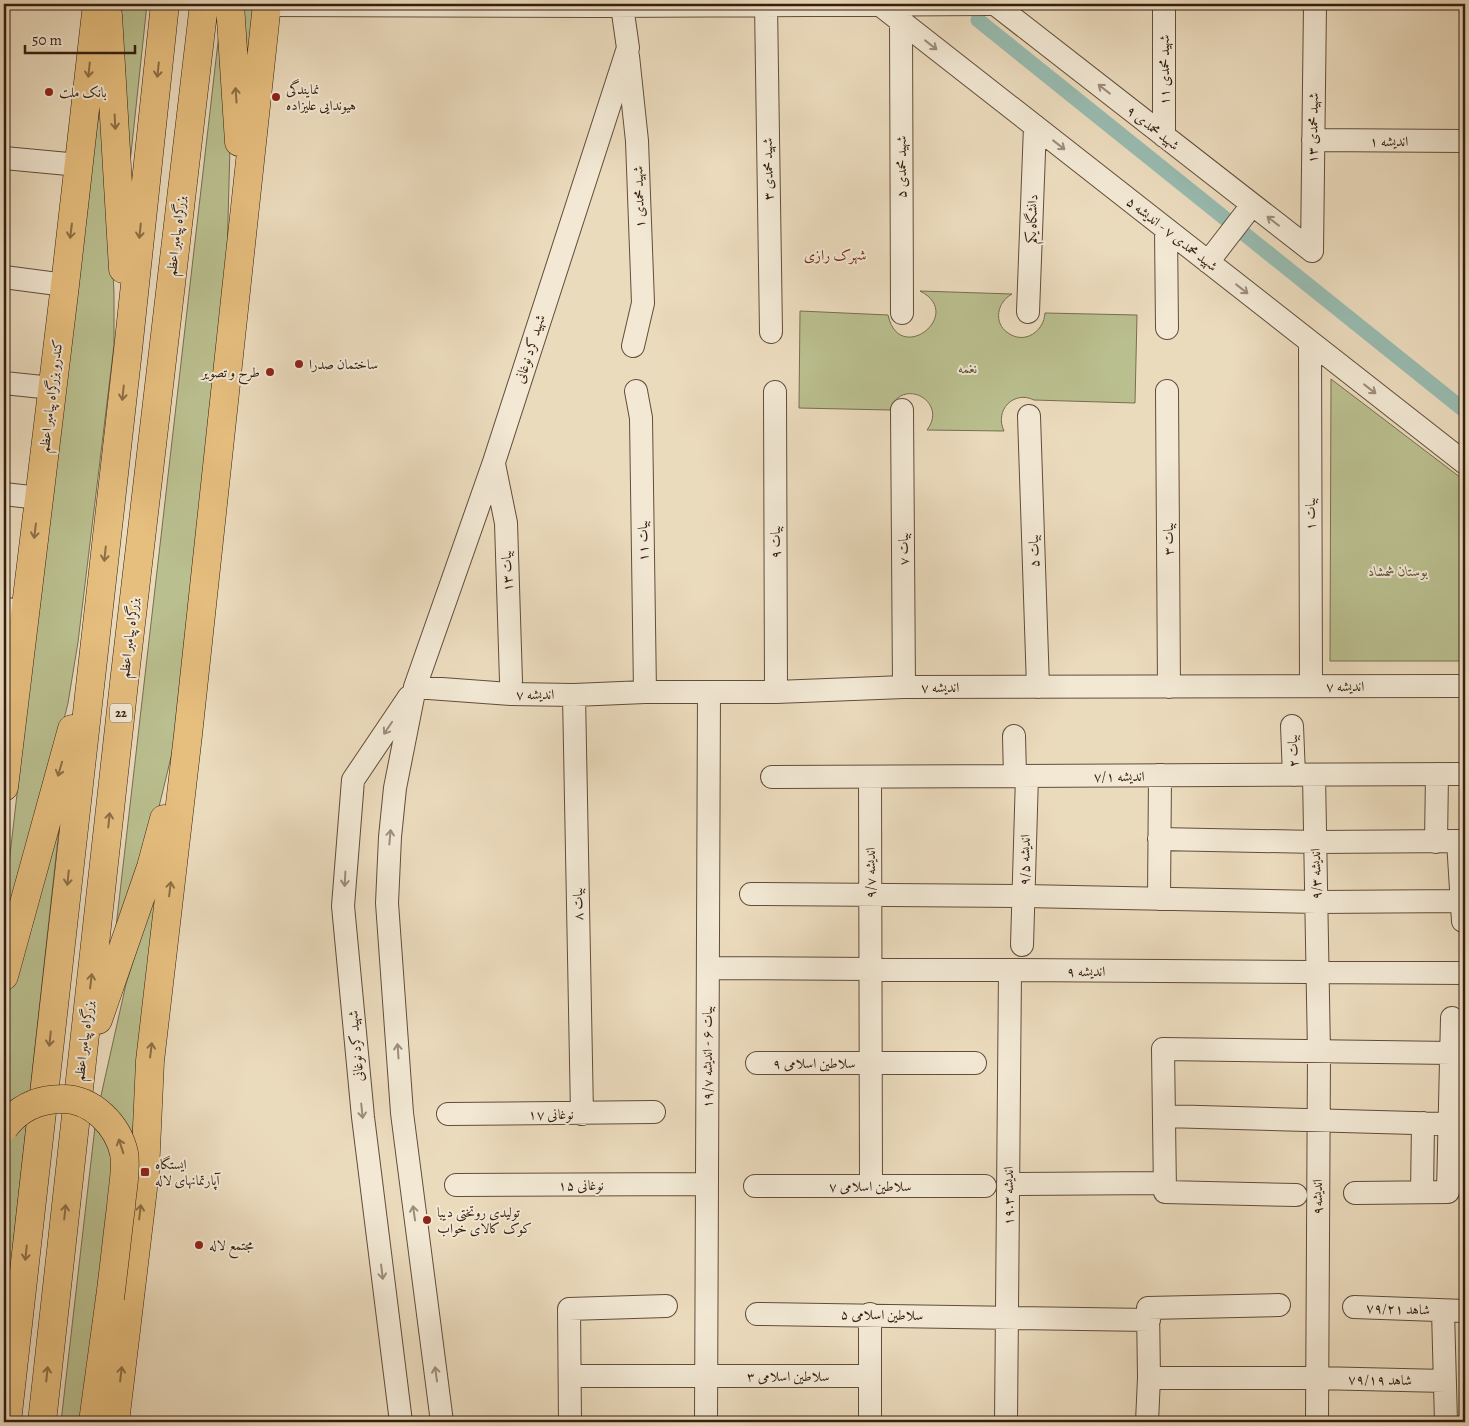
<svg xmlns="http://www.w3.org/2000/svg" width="1469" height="1426" viewBox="0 0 1469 1426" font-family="Alegreya,Amiri,serif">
  <rect width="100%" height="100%" fill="#ebdbbd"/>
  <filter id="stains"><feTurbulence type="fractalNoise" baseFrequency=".004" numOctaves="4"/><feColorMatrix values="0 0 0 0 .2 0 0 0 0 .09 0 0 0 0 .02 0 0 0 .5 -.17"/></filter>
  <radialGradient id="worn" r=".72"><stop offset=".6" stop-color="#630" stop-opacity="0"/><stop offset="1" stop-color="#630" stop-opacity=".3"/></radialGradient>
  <path fill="#babf8f" stroke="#776e4f" d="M121,4H147L130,163Z
    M239,4H259L246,102Z
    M221,16L230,146L227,257L173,749L157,815L113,953Z
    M102,92L105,93L114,294V345L78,642L68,703L10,937L4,955V907L83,222Z
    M920,291L1012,294C997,302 993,323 1008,333C1025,345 1044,331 1045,313L1137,315L1135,403L1034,400C1014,390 994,410 1004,431L927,430C949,401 901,376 890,410L799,408L800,311L888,315C899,367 966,314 920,291Z
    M1331,379L1465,481V661H1330Z
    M65,775L4,1328V1013Z
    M161,873L140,1044L120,1285L85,1422H61L96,1118L126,984Z"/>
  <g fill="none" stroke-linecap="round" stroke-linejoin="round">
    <path stroke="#98bbb0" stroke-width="15" d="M978,20L1465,411"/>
    <defs>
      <path id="minor" d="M879,4L1465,463
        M995,4L1312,251
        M267,5L600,6L990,4
        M766,5L771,332
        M901,22L902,313
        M628,56L637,141L643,303L633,346
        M1164,136V4
        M1313,140L1465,141
        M4,158L79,165
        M1166,229L1167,328
        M1312,251L1315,4
        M1208,262L1252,205
        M4,277L65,285
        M1028,312L1035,126
        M1310,342L1311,686
        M4,383L52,388
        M636,391L641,418L645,692
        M1167,391L1169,687
        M775,392L776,692
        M902,410L904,687
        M1029,416L1038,687
        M494,464L506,523L511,681
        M4,494L39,498
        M4,609L25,611
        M4,626L23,628
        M415,687L511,694L574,695L645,692H776L904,687L1465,686
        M574,695L582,1114
        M1292,726L1294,775
        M1014,736L1015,776
        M1314,775L1319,1053L1317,1422
        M772,777L1465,774
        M870,777L871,1186
        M1159,839L1316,842L1458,841L1463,921
        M1436,842L1437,774
        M751,894L1024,896L1317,902L1461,901
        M1159,899L1160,775
        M1022,945L1027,776
        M708,968L1465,973
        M757,1063H975
        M448,1114L654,1112
        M1164,1116L1450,1124
        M1008,1184L1165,1183
        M456,1185L707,1184
        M755,1186H985
        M1422,1192L1423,1123
        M1355,1193L1448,1192L1452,1018
        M1296,1195L1165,1192L1163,1049L1451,1053
        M1354,1307L1465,1311
        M1443,1311L1446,1422
        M757,1314L1149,1320
        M870,1314V1422
        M570,1376H870
        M1149,1378H1316L1445,1381
        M401,1422L363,1117L343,906L353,780L409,697
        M442,1422L402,1113L387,903L390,837L395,788L415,687L494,462L628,48L622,6
        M570,1422L569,1309L666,1306
        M706,1422L709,692
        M1006,1422L1010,970
        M1147,1422L1149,1378L1148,1308L1279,1305"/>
      <path id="highway" d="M230,4L239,142
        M108,15L123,269
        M4,787L65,285L97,4
        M4,976L72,729
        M98,1020L151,867L164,819
        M7,1422L128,350L165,4
        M42,1422L124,683L204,4
        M93,1422L110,1298
        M115,1422L145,1172L150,1061L188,735L267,4"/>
    </defs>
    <use href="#minor" stroke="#624d3a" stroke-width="24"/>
    <use href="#highway" stroke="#341e0f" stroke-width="29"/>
    <use href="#minor" stroke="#f2e8d4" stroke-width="22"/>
    <use href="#highway" stroke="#e6be7e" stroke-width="28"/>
    <defs>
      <path id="highway-bridge" d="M4,1128C18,1108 38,1099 63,1099C93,1099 118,1126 124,1153C127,1170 122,1190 121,1207C117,1237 114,1268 110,1298"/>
    </defs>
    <use href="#highway-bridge" stroke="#341e0f" stroke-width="29" stroke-linecap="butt"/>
    <use href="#highway-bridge" stroke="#e6be7e" stroke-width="28"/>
  </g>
  <defs><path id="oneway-shaft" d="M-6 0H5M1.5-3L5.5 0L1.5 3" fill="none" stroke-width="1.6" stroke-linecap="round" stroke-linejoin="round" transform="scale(1.25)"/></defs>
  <g stroke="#9c8d7b">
    <use href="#oneway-shaft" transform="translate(931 45) rotate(38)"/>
    <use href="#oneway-shaft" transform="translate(1104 89) rotate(-142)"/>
    <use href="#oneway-shaft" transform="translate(1059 145) rotate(38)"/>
    <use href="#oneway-shaft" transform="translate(1273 221) rotate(-142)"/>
    <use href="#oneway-shaft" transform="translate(1242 289) rotate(38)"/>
    <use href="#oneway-shaft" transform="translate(1370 389) rotate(38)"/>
    <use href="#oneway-shaft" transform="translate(388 728) rotate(124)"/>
    <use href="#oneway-shaft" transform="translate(390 837) rotate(-85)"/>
    <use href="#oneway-shaft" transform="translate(345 879) rotate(93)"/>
    <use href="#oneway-shaft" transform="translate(398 1051) rotate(-94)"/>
    <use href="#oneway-shaft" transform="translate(362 1111) rotate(84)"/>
    <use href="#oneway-shaft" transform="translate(414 1213) rotate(-98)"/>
    <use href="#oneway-shaft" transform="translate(382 1272) rotate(83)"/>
    <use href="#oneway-shaft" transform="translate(436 1374) rotate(-98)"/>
  </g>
  <g stroke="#8d6e46">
    <use href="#oneway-shaft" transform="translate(89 70) rotate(96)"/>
    <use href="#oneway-shaft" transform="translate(158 70) rotate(96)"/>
    <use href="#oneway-shaft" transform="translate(236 95) rotate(-94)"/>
    <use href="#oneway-shaft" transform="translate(115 122) rotate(87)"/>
    <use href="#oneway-shaft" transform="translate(71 231) rotate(97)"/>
    <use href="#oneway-shaft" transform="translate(140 231) rotate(96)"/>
    <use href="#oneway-shaft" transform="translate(123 393) rotate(96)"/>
    <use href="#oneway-shaft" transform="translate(35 531) rotate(97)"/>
    <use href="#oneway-shaft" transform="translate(105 554) rotate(96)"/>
    <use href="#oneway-shaft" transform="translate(60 769) rotate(106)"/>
    <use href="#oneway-shaft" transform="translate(109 820) rotate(-84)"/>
    <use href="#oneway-shaft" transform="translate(68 878) rotate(96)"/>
    <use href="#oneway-shaft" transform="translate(170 889) rotate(-83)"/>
    <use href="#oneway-shaft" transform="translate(91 981) rotate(-83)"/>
    <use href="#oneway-shaft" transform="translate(50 1039) rotate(96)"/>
    <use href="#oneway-shaft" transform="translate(151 1050) rotate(-83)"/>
    <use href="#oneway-shaft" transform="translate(121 1146) rotate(-108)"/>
    <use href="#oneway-shaft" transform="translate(65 1212) rotate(-84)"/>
    <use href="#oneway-shaft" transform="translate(140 1212) rotate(-83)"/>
    <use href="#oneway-shaft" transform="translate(26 1253) rotate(96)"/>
    <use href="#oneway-shaft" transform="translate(47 1374) rotate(-84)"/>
    <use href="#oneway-shaft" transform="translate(121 1374) rotate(-83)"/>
  </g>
  <g fill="#8f2418" stroke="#f2e8d4" stroke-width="2">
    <circle cx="49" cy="92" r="5"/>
    <circle cx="276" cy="97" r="5"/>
    <circle cx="299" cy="364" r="5"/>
    <circle cx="270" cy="372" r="5"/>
    <rect x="140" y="1167" width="10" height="10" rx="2.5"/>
    <circle cx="427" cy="1220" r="5"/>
    <circle cx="199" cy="1245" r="5"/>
  </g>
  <g text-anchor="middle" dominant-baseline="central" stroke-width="4" stroke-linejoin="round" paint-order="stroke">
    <rect fill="#f2e8d4" stroke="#6d5b4a" stroke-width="1" x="110" y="703.5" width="22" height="19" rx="4"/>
    <g font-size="12" font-weight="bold" fill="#341e0f">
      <text x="121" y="713">22</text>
    </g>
    <g font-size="14" fill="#341e0f" stroke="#f2e8d4">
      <text transform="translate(1164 70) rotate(-90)">شهید محمدی ۱۱</text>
      <text transform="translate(1153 128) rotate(38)">شهید محمدی ۹</text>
      <text transform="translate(1313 128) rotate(-89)">شهید محمدی ۱۳</text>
      <text x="1389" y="141">اندیشه ۱</text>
      <text transform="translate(901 167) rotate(-90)">شهید محمدی ۵</text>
      <text transform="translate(768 169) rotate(-91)">شهید محمدی ۳</text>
      <text transform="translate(639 197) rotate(-92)">شهید محمدی ۱</text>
      <text transform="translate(1032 219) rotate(-88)">دانشگاه یکم</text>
      <text transform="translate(1172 234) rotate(38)">شهید محمدی ۷ - اندیشه ۵</text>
      <text transform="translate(176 236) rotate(-83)">بزرگراه پیامبر اعظم</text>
      <text transform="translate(530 349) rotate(-72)">شهید کرد نوغانی</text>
      <text transform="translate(51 396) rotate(-83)">کندرو بزرگراه پیامبر اعظم</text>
      <text transform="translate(1310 514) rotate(-90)">بیات ۱</text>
      <text transform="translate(1168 539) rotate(-90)">بیات ۳</text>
      <text transform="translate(643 541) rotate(-91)">بیات ۱۱</text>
      <text transform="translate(775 542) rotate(-90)">بیات ۹</text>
      <text transform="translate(903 549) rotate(-90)">بیات ۷</text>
      <text transform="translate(1034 551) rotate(-92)">بیات ۵</text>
      <text transform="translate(507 571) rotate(-92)">بیات ۱۳</text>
      <text transform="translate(129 638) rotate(-83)">بزرگراه پیامبر اعظم</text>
      <text x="1345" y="686">اندیشه ۷</text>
      <text x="940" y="687">اندیشه ۷</text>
      <text x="535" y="694">اندیشه ۷</text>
      <text transform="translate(1293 751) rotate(-92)">بیات ۲</text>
      <text x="1119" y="776">اندیشه ۷/۱</text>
      <text transform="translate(1025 860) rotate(-89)">اندیشه ۹/۵</text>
      <text transform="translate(870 873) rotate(-90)">اندیشه ۹/۷</text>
      <text transform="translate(1316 874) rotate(-91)">اندیشه ۹/۳</text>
      <text transform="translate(578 904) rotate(-91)">بیات ۸</text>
      <text x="1086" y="971">اندیشه ۹</text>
      <text transform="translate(84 1041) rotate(-83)">بزرگراه پیامبر اعظم</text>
      <text transform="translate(356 1046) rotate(-95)">شهید کرد نوغانی</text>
      <text transform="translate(707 1057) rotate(-90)">بیات ۶ - اندیشه ۱۹/۷</text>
      <text x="814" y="1063">سلاطین اسلامی ۹</text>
      <text x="551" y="1114">نوغانی ۱۷</text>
      <text x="581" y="1185">نوغانی ۱۵</text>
      <text x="870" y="1186">سلاطین اسلامی ۷</text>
      <text transform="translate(1008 1196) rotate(-90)">اندیشه ۱۹.۳</text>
      <text transform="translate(1317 1197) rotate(-90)">اندیشه۹</text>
      <text transform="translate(1398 1309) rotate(2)">شاهد ۷۹/۲۱</text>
      <text transform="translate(882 1315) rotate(1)">سلاطین اسلامی ۵</text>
      <text x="788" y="1376">سلاطین اسلامی ۳</text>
      <text transform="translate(1380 1380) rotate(1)">شاهد ۷۹/۱۹</text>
    </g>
    <g font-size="14" fill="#341e0f" stroke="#f2e8d4" text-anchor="start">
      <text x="286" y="89">نمایندگی<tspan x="286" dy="16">هیوندایی علیزاده</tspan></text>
      <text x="59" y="92">بانک ملت</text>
      <text x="309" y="364">ساختمان صدرا</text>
      <text x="260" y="372" text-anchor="end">طرح و تصویر</text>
      <text x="155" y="1164">ایستگاه<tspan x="155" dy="16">آپارتمانهای لاله</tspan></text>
      <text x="437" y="1212">تولیدی روتختی دیبا<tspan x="437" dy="16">کوک کالای خواب</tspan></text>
      <text x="209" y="1245">مجتمع لاله</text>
    </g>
    <g font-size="14" font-style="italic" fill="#5c4e35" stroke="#f2e8d4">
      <text x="968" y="368">نغمه</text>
      <text x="1398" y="571">بوستان شمشاد</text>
    </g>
    <g font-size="15" fill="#7a1f14" stroke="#f2e8d4">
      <text x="835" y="255">شهرک رازی</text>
    </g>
  </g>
  <rect width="1469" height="1426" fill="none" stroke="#ebdbbd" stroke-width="20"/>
  <rect x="5" y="5" width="1459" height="1416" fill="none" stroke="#341e0f" stroke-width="2.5"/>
  <rect x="10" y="10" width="1449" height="1406" fill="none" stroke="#341e0f"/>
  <path d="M25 45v8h110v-8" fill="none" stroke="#341e0f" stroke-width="2.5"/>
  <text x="32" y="45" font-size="15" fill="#341e0f" stroke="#f2e8d4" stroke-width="4" paint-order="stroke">50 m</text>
  <rect width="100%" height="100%" filter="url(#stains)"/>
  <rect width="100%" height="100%" fill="url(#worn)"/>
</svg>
